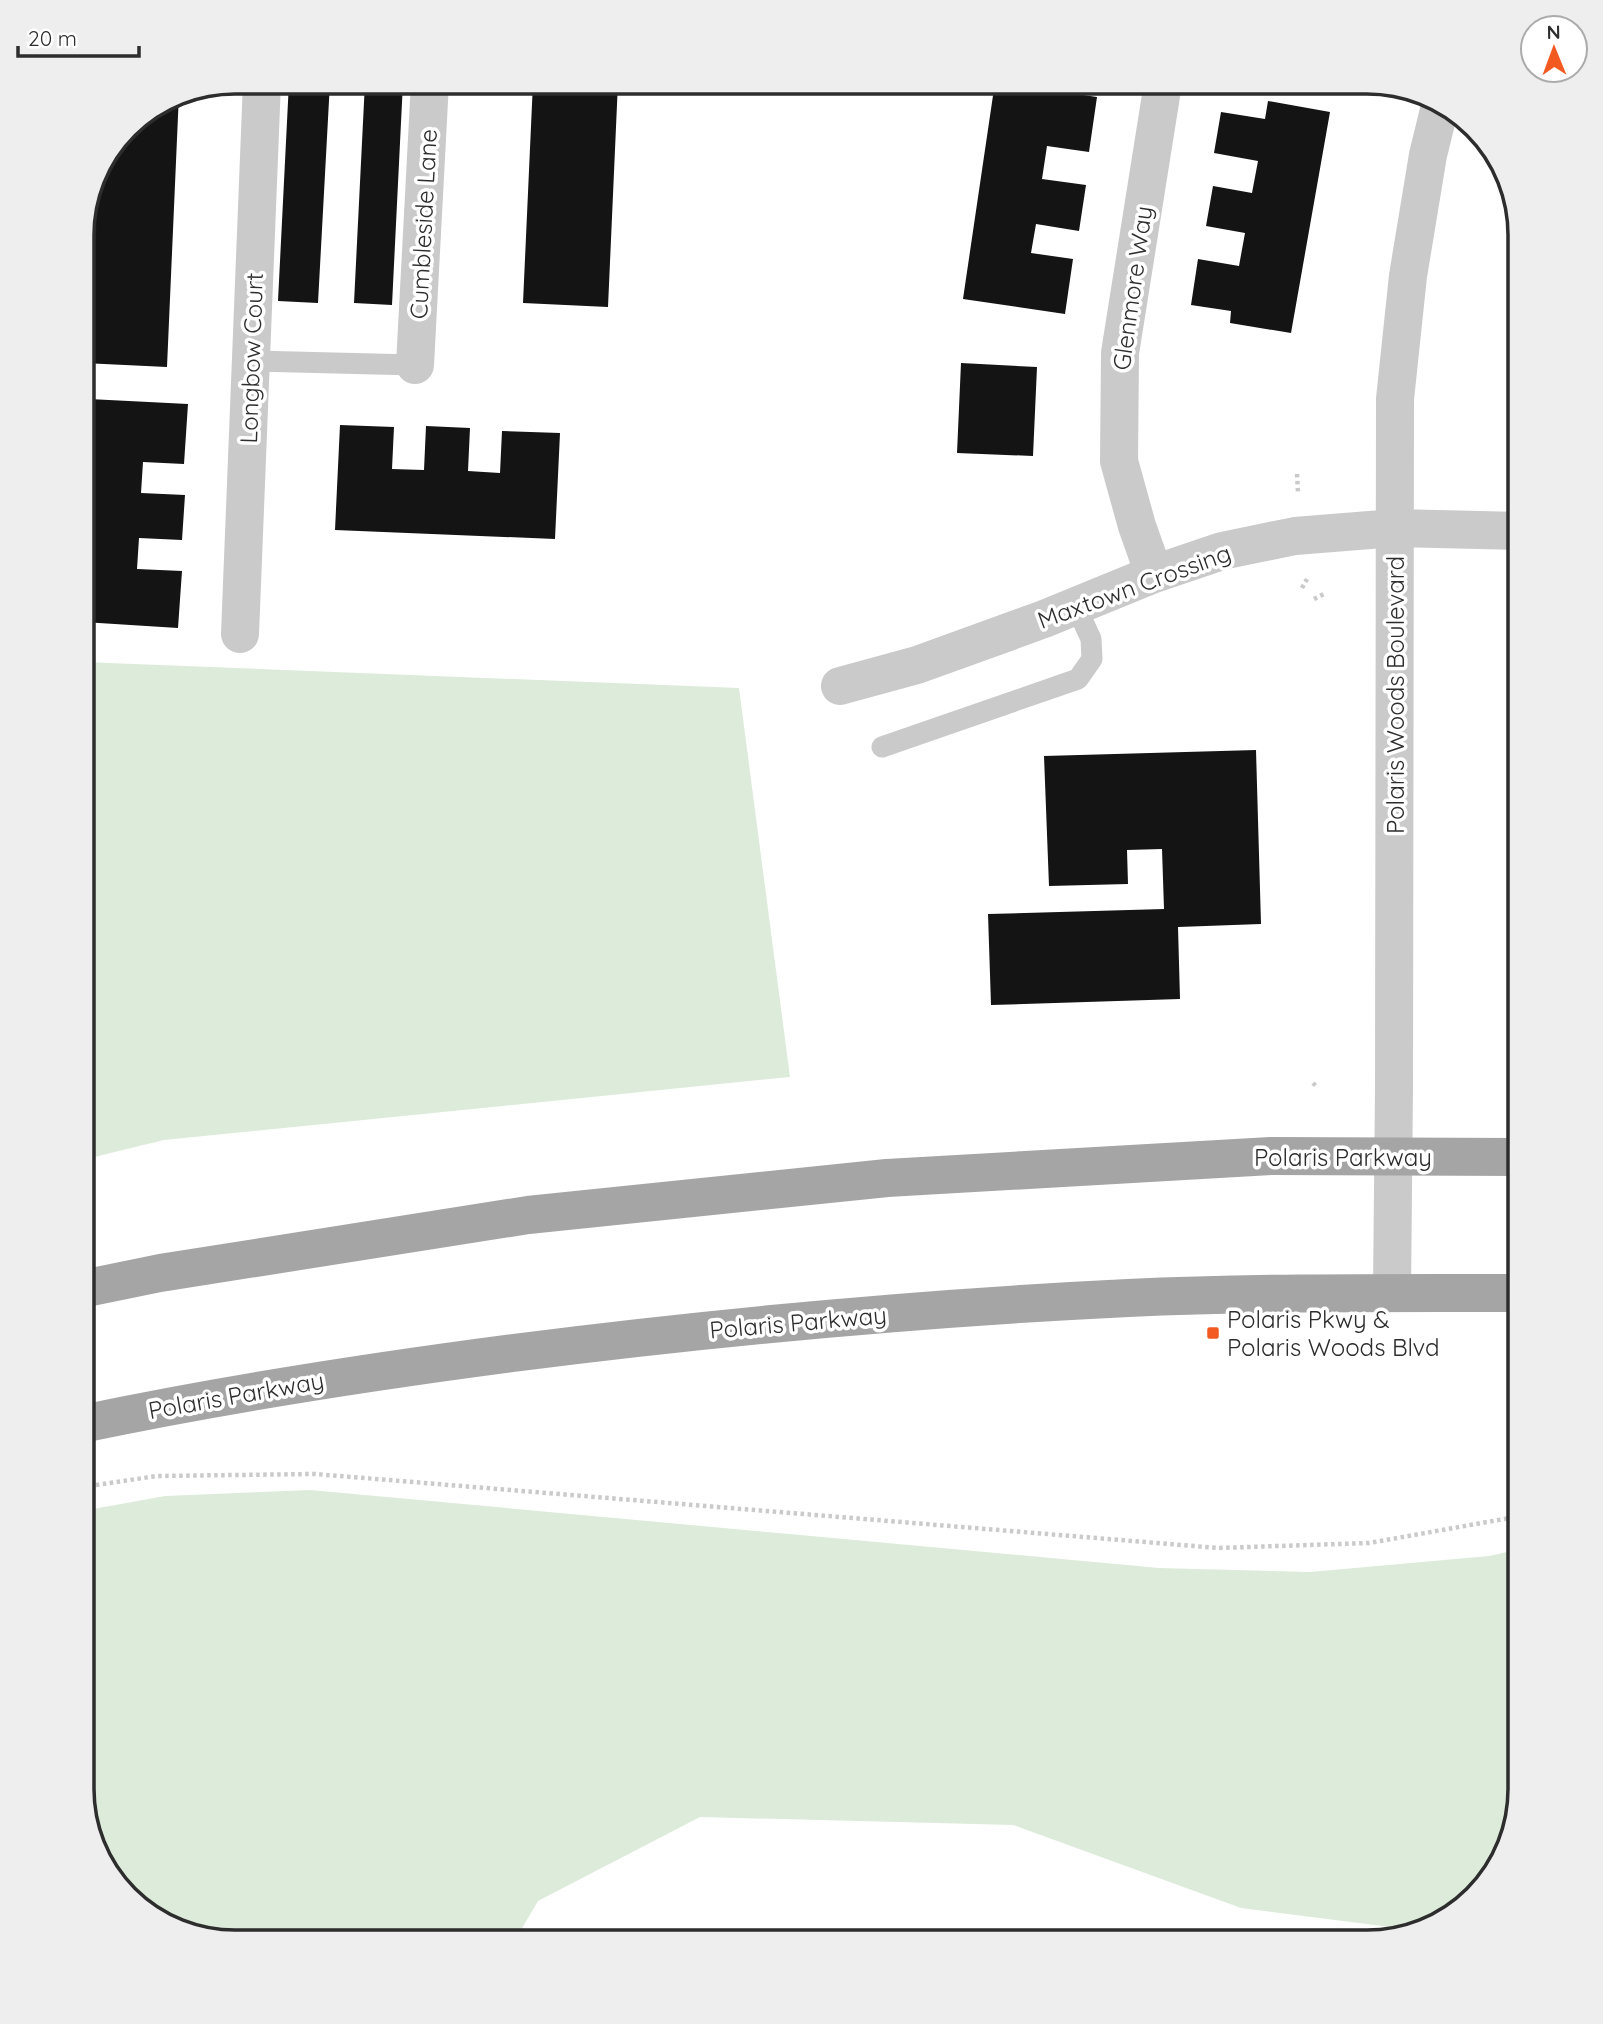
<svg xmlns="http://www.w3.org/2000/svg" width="1603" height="2024" viewBox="0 0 1603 2024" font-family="Quicksand,sans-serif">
  <rect width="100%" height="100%" fill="#fff"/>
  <path fill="#ddecda" d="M83,662L739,688L790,1077L164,1140L82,1160Z
    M310,1490L1159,1568L1310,1572L1489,1556L1521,1549V1789L1500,1865L1475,1891L1406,1929L1241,1908L1013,1825L700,1817L538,1901L514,1942H235L159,1921L108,1873L82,1788V1511L165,1496Z"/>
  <path fill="#141414" d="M289,82H330L318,303L278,301Z
    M365,82H403L392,305L354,303Z
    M533,82H618L608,307L523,303Z
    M995,82L1097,97L1089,152L1047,146L1042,179L1086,185L1079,231L1036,224L1031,253L1073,259L1065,314L963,299Z
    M179,93L167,367L83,363V222L98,168L134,121Z
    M1268,101L1330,112L1291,333L1230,323L1231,311L1191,305L1198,259L1239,266L1245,233L1206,226L1213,186L1252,193L1258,161L1214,153L1221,112L1265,119Z
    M961,363L1037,367L1033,456L957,453Z
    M89,399L188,404L184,464L143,462L141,493L185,495L182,540L139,538L137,569L182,571L178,628L83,622V498Z
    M340,425L394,427L392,469L424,470L426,426L470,428L468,471L500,473L502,431L560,433L555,539L335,530Z
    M1256,750L1261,924L1178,927L1180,999L991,1005L988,914L1164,909L1162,849L1127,850L1128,884L1049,886L1044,756Z"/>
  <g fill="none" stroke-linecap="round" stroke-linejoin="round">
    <path stroke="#cacaca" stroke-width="4.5" stroke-dasharray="3.5 3.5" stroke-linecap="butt" d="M1297,474L1298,492
      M1302,588L1307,579
      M1314,599L1324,594
      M1313,1083L1318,1088
      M82,1487L157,1476L315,1474L1218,1548L1369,1543L1521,1516"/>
    <path stroke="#cacaca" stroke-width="21" d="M251,361L415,365
      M882,747L1078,679L1092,659L1091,639L1076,606"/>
    <path stroke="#cacaca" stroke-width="38" d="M415,365L430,82
      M1154,574L1137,526L1119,461L1120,353L1163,83
      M240,634L262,82
      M840,686L917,665L1044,619L1154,574L1222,551L1295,536L1395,528L1521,531
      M1392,1293L1394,1087L1395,399L1408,276L1428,155L1441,102"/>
    <path stroke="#a5a5a5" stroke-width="38" d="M82,1289L160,1273L528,1215L887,1178L1271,1156L1521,1157
      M82,1424C225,1394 368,1372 513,1353C717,1327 922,1308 1128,1298C1259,1292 1390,1293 1521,1293"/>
  </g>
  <rect fill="#f25a22" stroke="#fff" stroke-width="2.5" x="1206" y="1326" width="14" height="14" rx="3.5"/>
  <g text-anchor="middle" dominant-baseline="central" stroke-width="7" stroke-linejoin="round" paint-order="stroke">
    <g font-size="24" fill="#2d2d2d" stroke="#fff">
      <text transform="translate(423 224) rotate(-87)">Cumbleside Lane</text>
      <text transform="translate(1132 288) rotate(-82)">Glenmore Way</text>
      <text transform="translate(251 358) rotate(-88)">Longbow Court</text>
      <text transform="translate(1134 586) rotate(-20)">Maxtown Crossing</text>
      <text transform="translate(1395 695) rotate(-90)">Polaris Woods Boulevard</text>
      <text x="1343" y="1157">Polaris Parkway</text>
      <text transform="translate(798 1322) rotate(-5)">Polaris Parkway</text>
      <text transform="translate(236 1395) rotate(-10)">Polaris Parkway</text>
    </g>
    <g font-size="24" fill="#2d2d2d" stroke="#fff" text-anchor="start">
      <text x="1227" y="1319">Polaris Pkwy &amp;<tspan x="1227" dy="28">Polaris Woods Blvd</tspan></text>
    </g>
  </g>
  <path d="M0 0H1603V2024H0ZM235 94H1367A141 141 0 0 1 1508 235V1789A141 141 0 0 1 1367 1930H235A141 141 0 0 1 94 1789V235A141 141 0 0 1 235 94Z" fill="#eee" fill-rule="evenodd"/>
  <path fill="none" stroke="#2d2d2d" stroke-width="3.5" d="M235 94H1367A141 141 0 0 1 1508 235V1789A141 141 0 0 1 1367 1930H235A141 141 0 0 1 94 1789V235A141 141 0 0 1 235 94Z"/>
  <g transform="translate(1554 49) rotate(359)"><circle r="33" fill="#ffffff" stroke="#ababab" stroke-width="2"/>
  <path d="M0-5L12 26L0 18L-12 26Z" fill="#f25a22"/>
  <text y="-10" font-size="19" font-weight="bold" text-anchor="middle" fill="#2d2d2d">N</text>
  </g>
  <path d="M18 46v10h121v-10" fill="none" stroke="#2d2d2d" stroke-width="3.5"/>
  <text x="28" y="46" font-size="21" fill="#2d2d2d" stroke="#ffffff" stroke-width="5" paint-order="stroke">20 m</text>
</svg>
